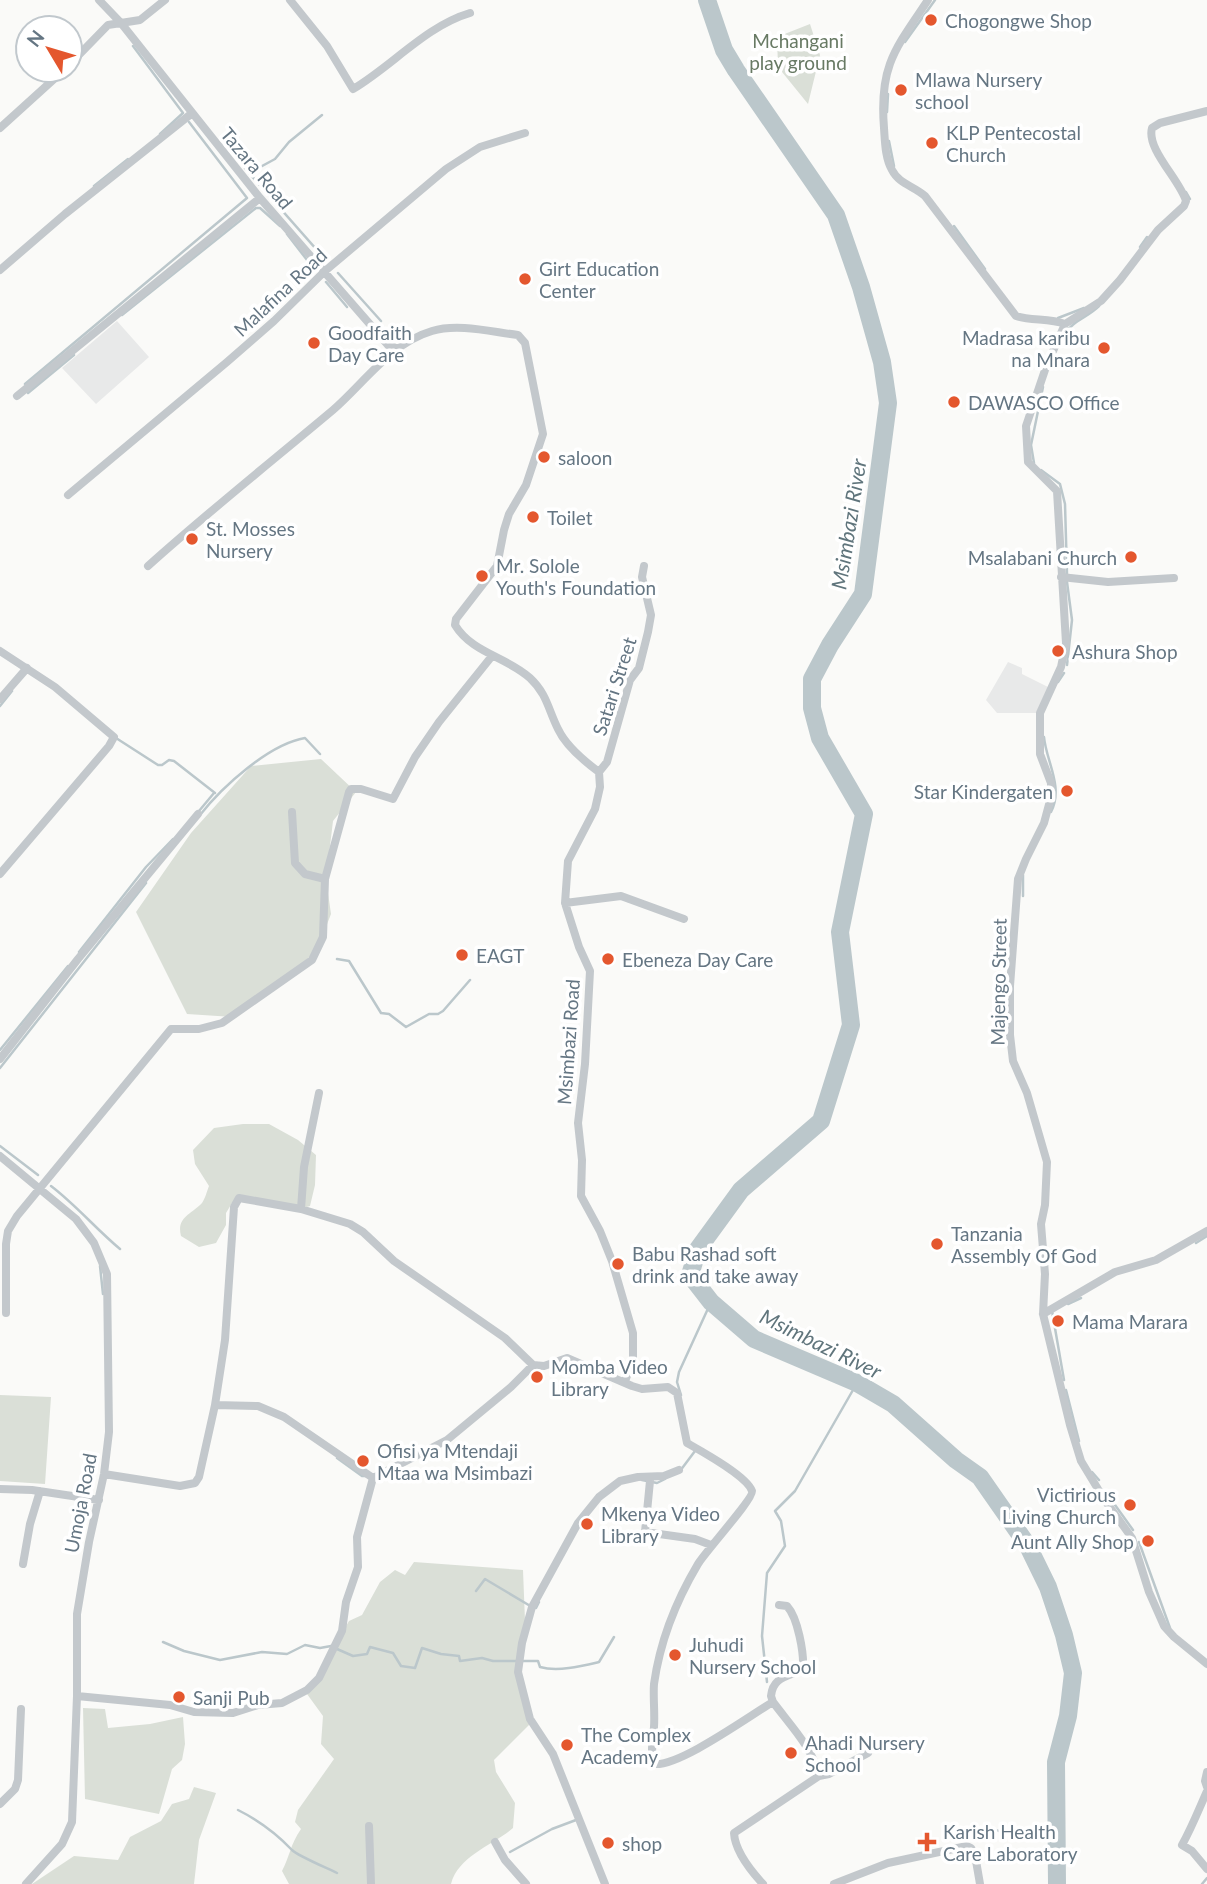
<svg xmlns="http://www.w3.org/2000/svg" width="1207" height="1884" viewBox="0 0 1207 1884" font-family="Lato,sans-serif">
  <rect width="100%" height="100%" fill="#fafaf8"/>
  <path fill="#e8e9e9" d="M117,321L149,357L96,404L62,368Z
    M1008,662L1022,668V674L1048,687L1036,713H997L986,700Z"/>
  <path fill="#dadfd7" d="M810,24L820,55L808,104L778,67L777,37Z
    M321,759L356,792L333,821L326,879L331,914L317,950L278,986L233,1017L187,1014L136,912L191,833L251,766Z
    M243,1124H269L298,1140L316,1155L315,1185L310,1206C283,1215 260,1197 232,1203L226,1213V1225L216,1243L199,1247L181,1236C176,1217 192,1214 202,1203C205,1199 207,1191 209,1186L195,1164L193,1150L214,1128Z
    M0,1395L51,1397L45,1484L0,1481Z
    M414,1562L523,1570L525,1621L517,1675L533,1721L494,1760L496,1772L515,1803L513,1828C493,1845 458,1856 451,1884H289L282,1871C290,1856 290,1845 301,1829L295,1822L298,1810L334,1759L321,1744L323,1716L307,1694L349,1621L362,1615L380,1582L395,1570L405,1575Z
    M83,1708L105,1709L108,1728L150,1724L183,1717L185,1744L182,1760L172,1769L159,1814L85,1799Z
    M194,1787L216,1793L199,1840L194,1884H32L74,1856L118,1860L130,1837L161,1821L172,1804L189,1799Z"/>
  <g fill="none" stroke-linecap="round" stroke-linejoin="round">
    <path stroke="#bbc7cb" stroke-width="2.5" d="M905,42L935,0
      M133,46L183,113L160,134
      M887,112L888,94
      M222,139L249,173L324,258
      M889,141L894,166
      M249,173L275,159L289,142L322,115
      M94,186L128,159
      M1186,192L1190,199
      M954,226L985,269
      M287,234L314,269
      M1140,247L1147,237
      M338,273L381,321
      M326,282L347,307
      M122,315L256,208H260L280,226
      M1058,318L1084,308
      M1065,334C1072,321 1088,317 1099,306
      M25,384L247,198L189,122
      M28,393L74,355
      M1034,463L1031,445L1043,387
      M1041,470L1060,484L1065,504L1067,574
      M1067,665L1072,620L1067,582
      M1058,682L1064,673
      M0,706L12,691
      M1044,737C1046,761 1064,787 1051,812
      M116,738L158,765H162L169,760L174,761L215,793
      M199,811L214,793
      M200,815C222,787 269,744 305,738L320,754
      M1023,875V896
      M79,952L146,867L173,839
      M337,959L349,961L381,1013L389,1014L406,1027L429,1014H438L443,1011L470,980
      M0,1050L68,966
      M0,1068L146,883
      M0,1146L38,1175
      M51,1186C76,1205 96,1229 120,1249
      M1196,1243L1207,1236
      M100,1266L103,1294
      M1068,1304L1081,1298
      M1052,1311L1064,1380
      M1066,1390L1079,1441
      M681,1395L677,1382L679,1372L711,1302
      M337,1458L362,1476H366
      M680,1471L695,1451
      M1092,1472L1099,1480
      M642,1480L657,1483L665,1479
      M1105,1491L1133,1530
      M1139,1542L1170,1628
      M476,1591L485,1579L532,1607L536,1608L539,1602
      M163,1642L184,1651L220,1660L262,1652L287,1654L305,1645L320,1648L331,1646
      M337,1649L353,1656L367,1654L370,1647L393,1653L401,1666L415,1668L422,1648L441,1654L459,1656L460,1661L482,1658L493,1661H538L540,1667C558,1672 582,1666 599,1662L614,1637
      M767,1682L762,1636L767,1573L785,1546L781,1521L775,1511L795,1491L857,1383
      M238,1810C258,1820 276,1833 292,1850C298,1856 327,1868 337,1873
      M988,1829L1022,1835H1055
      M510,1852L552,1829L576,1820
      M1202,1884L1207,1878"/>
    <path stroke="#bbc7cb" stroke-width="18" d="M707,0L724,50L736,70L836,215L861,287L882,362L888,403L863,594L830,645L812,679V708L820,738L864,814L840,932L851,1025L821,1121L741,1190L698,1249L690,1275L711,1302L754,1339L857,1383L893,1404L956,1460L980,1477L1028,1546L1048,1587L1064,1635L1073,1673L1068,1716L1056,1762L1057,1884"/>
    <path stroke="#c3c8cc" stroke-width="8" d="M99,0L121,23L260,198L388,345L398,349
      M290,0L327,46L353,89C392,66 426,26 470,13
      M928,0C895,49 879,66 884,128C885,141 885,158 892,170C899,184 914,186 925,196L1016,316C1032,321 1049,318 1065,324L1101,301L1120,280L1158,230L1184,206L1186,201C1180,180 1146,149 1152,128L1160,123L1207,111
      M70,64L108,25L140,20L165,0
      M0,128L64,70
      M0,270L65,214L191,114
      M1065,324L1046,367L1026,426L1028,462L1057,491L1066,643L1061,667L1040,713V754L1051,783V797L1044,823L1026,859L1018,879L1010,986V1035L1013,1061L1027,1093L1047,1162L1045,1205L1041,1224L1045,1274L1043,1314L1070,1425L1081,1461L1104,1499L1132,1538L1149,1592L1164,1626L1174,1637L1207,1664
      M17,396L260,198
      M68,495L227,362L274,321L325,271L446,169L480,147L525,133
      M148,566C208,512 271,462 333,410C364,383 391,343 432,331C458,323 492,332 518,335L525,343L543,434L526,485L509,514L504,530L497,566L456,619L455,625C472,653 507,657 530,678C547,694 548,709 558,729C566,746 584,761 599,772L600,787L595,809L568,861L565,903L579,947L590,971L585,1064L578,1123L582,1160L581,1196L600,1231L612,1261L633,1333V1360L625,1381
      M1061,577L1108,582L1174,578
      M0,651L55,687L114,737L109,746L0,874
      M0,699L27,668
      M599,772L607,762L630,680L639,668L648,632L651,615L642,577L644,566
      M292,812L295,863L305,874L325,879
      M565,903L621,896L684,919
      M0,1059L78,959L198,814
      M0,1156L76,1219L94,1243L107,1274L109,1432L104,1474L89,1542L77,1614V1696L72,1822L62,1844L26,1884
      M301,1209L304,1167L319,1093
      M6,1313V1244L8,1231L17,1216L171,1029H199L222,1023L312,960L323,937L325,879L349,792L351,789H361L393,799L415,757L439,722L492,656
      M1043,1314L1115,1272L1156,1260L1207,1231
      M104,1474L180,1486L195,1483L199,1477L215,1405L225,1340L234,1207L239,1198L301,1209L350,1224L363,1232L394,1261L505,1338L533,1365L544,1366L567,1358L632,1386L642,1389L668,1387L677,1393L687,1443C701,1451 747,1476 752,1491C754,1498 705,1552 698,1564C676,1601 660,1641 654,1684C653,1697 655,1713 654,1727C653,1739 650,1752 654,1764C679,1767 749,1716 773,1702L771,1696C773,1676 789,1677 803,1669C804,1653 798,1618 787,1606L779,1605
      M373,1478L447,1440L511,1387L533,1365
      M650,1481L645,1532L695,1539L711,1545
      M0,1489L32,1490L99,1500
      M23,1564L30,1524L40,1491
      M77,1696L170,1705L194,1712L233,1713L258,1705L282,1703L307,1690L319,1678L342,1631L346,1602L358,1567L357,1537L373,1478L284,1417L258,1406L215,1405
      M773,1702C790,1725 813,1748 819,1776
      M1207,1772L1205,1781L1207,1787
      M1207,1791C1199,1809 1192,1827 1182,1845L1192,1851L1207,1869
      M0,1804L15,1789L18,1780L21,1709
      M369,1826L371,1884
      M495,1842L505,1860L526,1884
      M605,1884L553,1754L530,1719L518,1672L522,1643L532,1607L578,1523L599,1497L620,1481L638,1477L664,1476L679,1470
      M763,1884C751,1871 735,1851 734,1833L819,1776L829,1774L868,1753
      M834,1884L888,1863L967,1846L971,1848L975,1855L980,1884"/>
  </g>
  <g fill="#e4572e" stroke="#fff" stroke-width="2.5">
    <circle cx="931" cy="20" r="7"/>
    <circle cx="901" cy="90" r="7"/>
    <circle cx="932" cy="143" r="7"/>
    <circle cx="525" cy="279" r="7"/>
    <circle cx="314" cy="343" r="7"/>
    <circle cx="1104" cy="348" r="7"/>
    <circle cx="954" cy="402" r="7"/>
    <circle cx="544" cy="457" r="7"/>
    <circle cx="533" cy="517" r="7"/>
    <circle cx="192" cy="539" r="7"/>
    <circle cx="1131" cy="557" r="7"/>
    <circle cx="482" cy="576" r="7"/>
    <circle cx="1058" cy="651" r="7"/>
    <circle cx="1067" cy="791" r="7"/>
    <circle cx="462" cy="955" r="7"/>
    <circle cx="608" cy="959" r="7"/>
    <circle cx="937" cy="1244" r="7"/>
    <circle cx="618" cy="1264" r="7"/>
    <circle cx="1058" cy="1321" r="7"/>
    <circle cx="537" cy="1377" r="7"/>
    <circle cx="363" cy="1461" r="7"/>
    <circle cx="1130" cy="1505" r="7"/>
    <circle cx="587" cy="1524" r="7"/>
    <circle cx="1148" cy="1541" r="7"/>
    <circle cx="675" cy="1655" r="7"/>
    <circle cx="179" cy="1697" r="7"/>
    <circle cx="567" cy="1745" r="7"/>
    <circle cx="791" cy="1753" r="7"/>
    <path d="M923.5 1831.5h7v7h7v7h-7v7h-7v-7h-7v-7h7z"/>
    <circle cx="608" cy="1843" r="7"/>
  </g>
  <g text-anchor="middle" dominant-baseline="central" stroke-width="7" stroke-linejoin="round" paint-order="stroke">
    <g font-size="19" fill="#657683" stroke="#fff" text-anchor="start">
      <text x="945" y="20">Chogongwe Shop</text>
      <text x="915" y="79">Mlawa Nursery<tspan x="915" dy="22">school</tspan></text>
      <text x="946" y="132">KLP Pentecostal<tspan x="946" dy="22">Church</tspan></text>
      <text x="539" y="268">Girt Education<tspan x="539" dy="22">Center</tspan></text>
      <text x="328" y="332">Goodfaith<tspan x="328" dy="22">Day Care</tspan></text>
      <text x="1090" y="337" text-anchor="end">Madrasa karibu<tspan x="1090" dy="22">na Mnara</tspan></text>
      <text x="968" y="402">DAWASCO Office</text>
      <text x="558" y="457">saloon</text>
      <text x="547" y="517">Toilet</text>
      <text x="206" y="528">St. Mosses<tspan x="206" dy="22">Nursery</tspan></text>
      <text x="1117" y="557" text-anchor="end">Msalabani Church</text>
      <text x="496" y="565">Mr. Solole<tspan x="496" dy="22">Youth's Foundation</tspan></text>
      <text x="1072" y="651">Ashura Shop</text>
      <text x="1053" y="791" text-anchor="end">Star Kindergaten</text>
      <text x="476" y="955">EAGT</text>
      <text x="622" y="959">Ebeneza Day Care</text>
      <text x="951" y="1233">Tanzania<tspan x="951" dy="22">Assembly Of God</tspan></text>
      <text x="632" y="1253">Babu Rashad soft<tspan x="632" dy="22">drink and take away</tspan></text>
      <text x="1072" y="1321">Mama Marara</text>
      <text x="551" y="1366">Momba Video<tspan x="551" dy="22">Library</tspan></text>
      <text x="377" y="1450">Ofisi ya Mtendaji<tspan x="377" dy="22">Mtaa wa Msimbazi</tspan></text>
      <text x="1116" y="1494" text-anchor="end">Victirious<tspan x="1116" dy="22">Living Church</tspan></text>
      <text x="601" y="1513">Mkenya Video<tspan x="601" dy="22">Library</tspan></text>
      <text x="1134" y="1541" text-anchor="end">Aunt Ally Shop</text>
      <text x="689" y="1644">Juhudi<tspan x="689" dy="22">Nursery School</tspan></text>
      <text x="193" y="1697">Sanji Pub</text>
      <text x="581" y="1734">The Complex<tspan x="581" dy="22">Academy</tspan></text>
      <text x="805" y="1742">Ahadi Nursery<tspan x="805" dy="22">School</tspan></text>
      <text x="943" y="1831">Karish Health<tspan x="943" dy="22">Care Laboratory</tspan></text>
      <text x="622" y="1843">shop</text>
    </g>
    <g font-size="19" fill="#687a64" stroke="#fff">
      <text x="798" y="40">Mchangani<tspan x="798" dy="22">play ground</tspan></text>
    </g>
    <g font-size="19" fill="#657683" stroke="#fff">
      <text transform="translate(257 168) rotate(50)">Tazara Road</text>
      <text transform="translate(280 292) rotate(-43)">Malafina Road</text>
      <text transform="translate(614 686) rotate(-72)">Satari Street</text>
      <text transform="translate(998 982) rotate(-89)">Majengo Street</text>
      <text transform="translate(568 1042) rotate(-86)">Msimbazi Road</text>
      <text transform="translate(80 1503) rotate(-79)">Umoja Road</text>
    </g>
    <g font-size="21" font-style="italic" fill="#60757c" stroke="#fff">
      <text transform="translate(848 524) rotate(-81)">Msimbazi River</text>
      <text transform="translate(821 1343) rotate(26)">Msimbazi River</text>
    </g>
  </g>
  <g transform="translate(49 49) rotate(308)"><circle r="33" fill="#ffffff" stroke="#c1c8cd" stroke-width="2"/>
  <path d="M0-5L12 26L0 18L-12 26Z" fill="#e4572e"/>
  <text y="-10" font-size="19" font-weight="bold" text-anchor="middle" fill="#657683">N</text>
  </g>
</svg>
